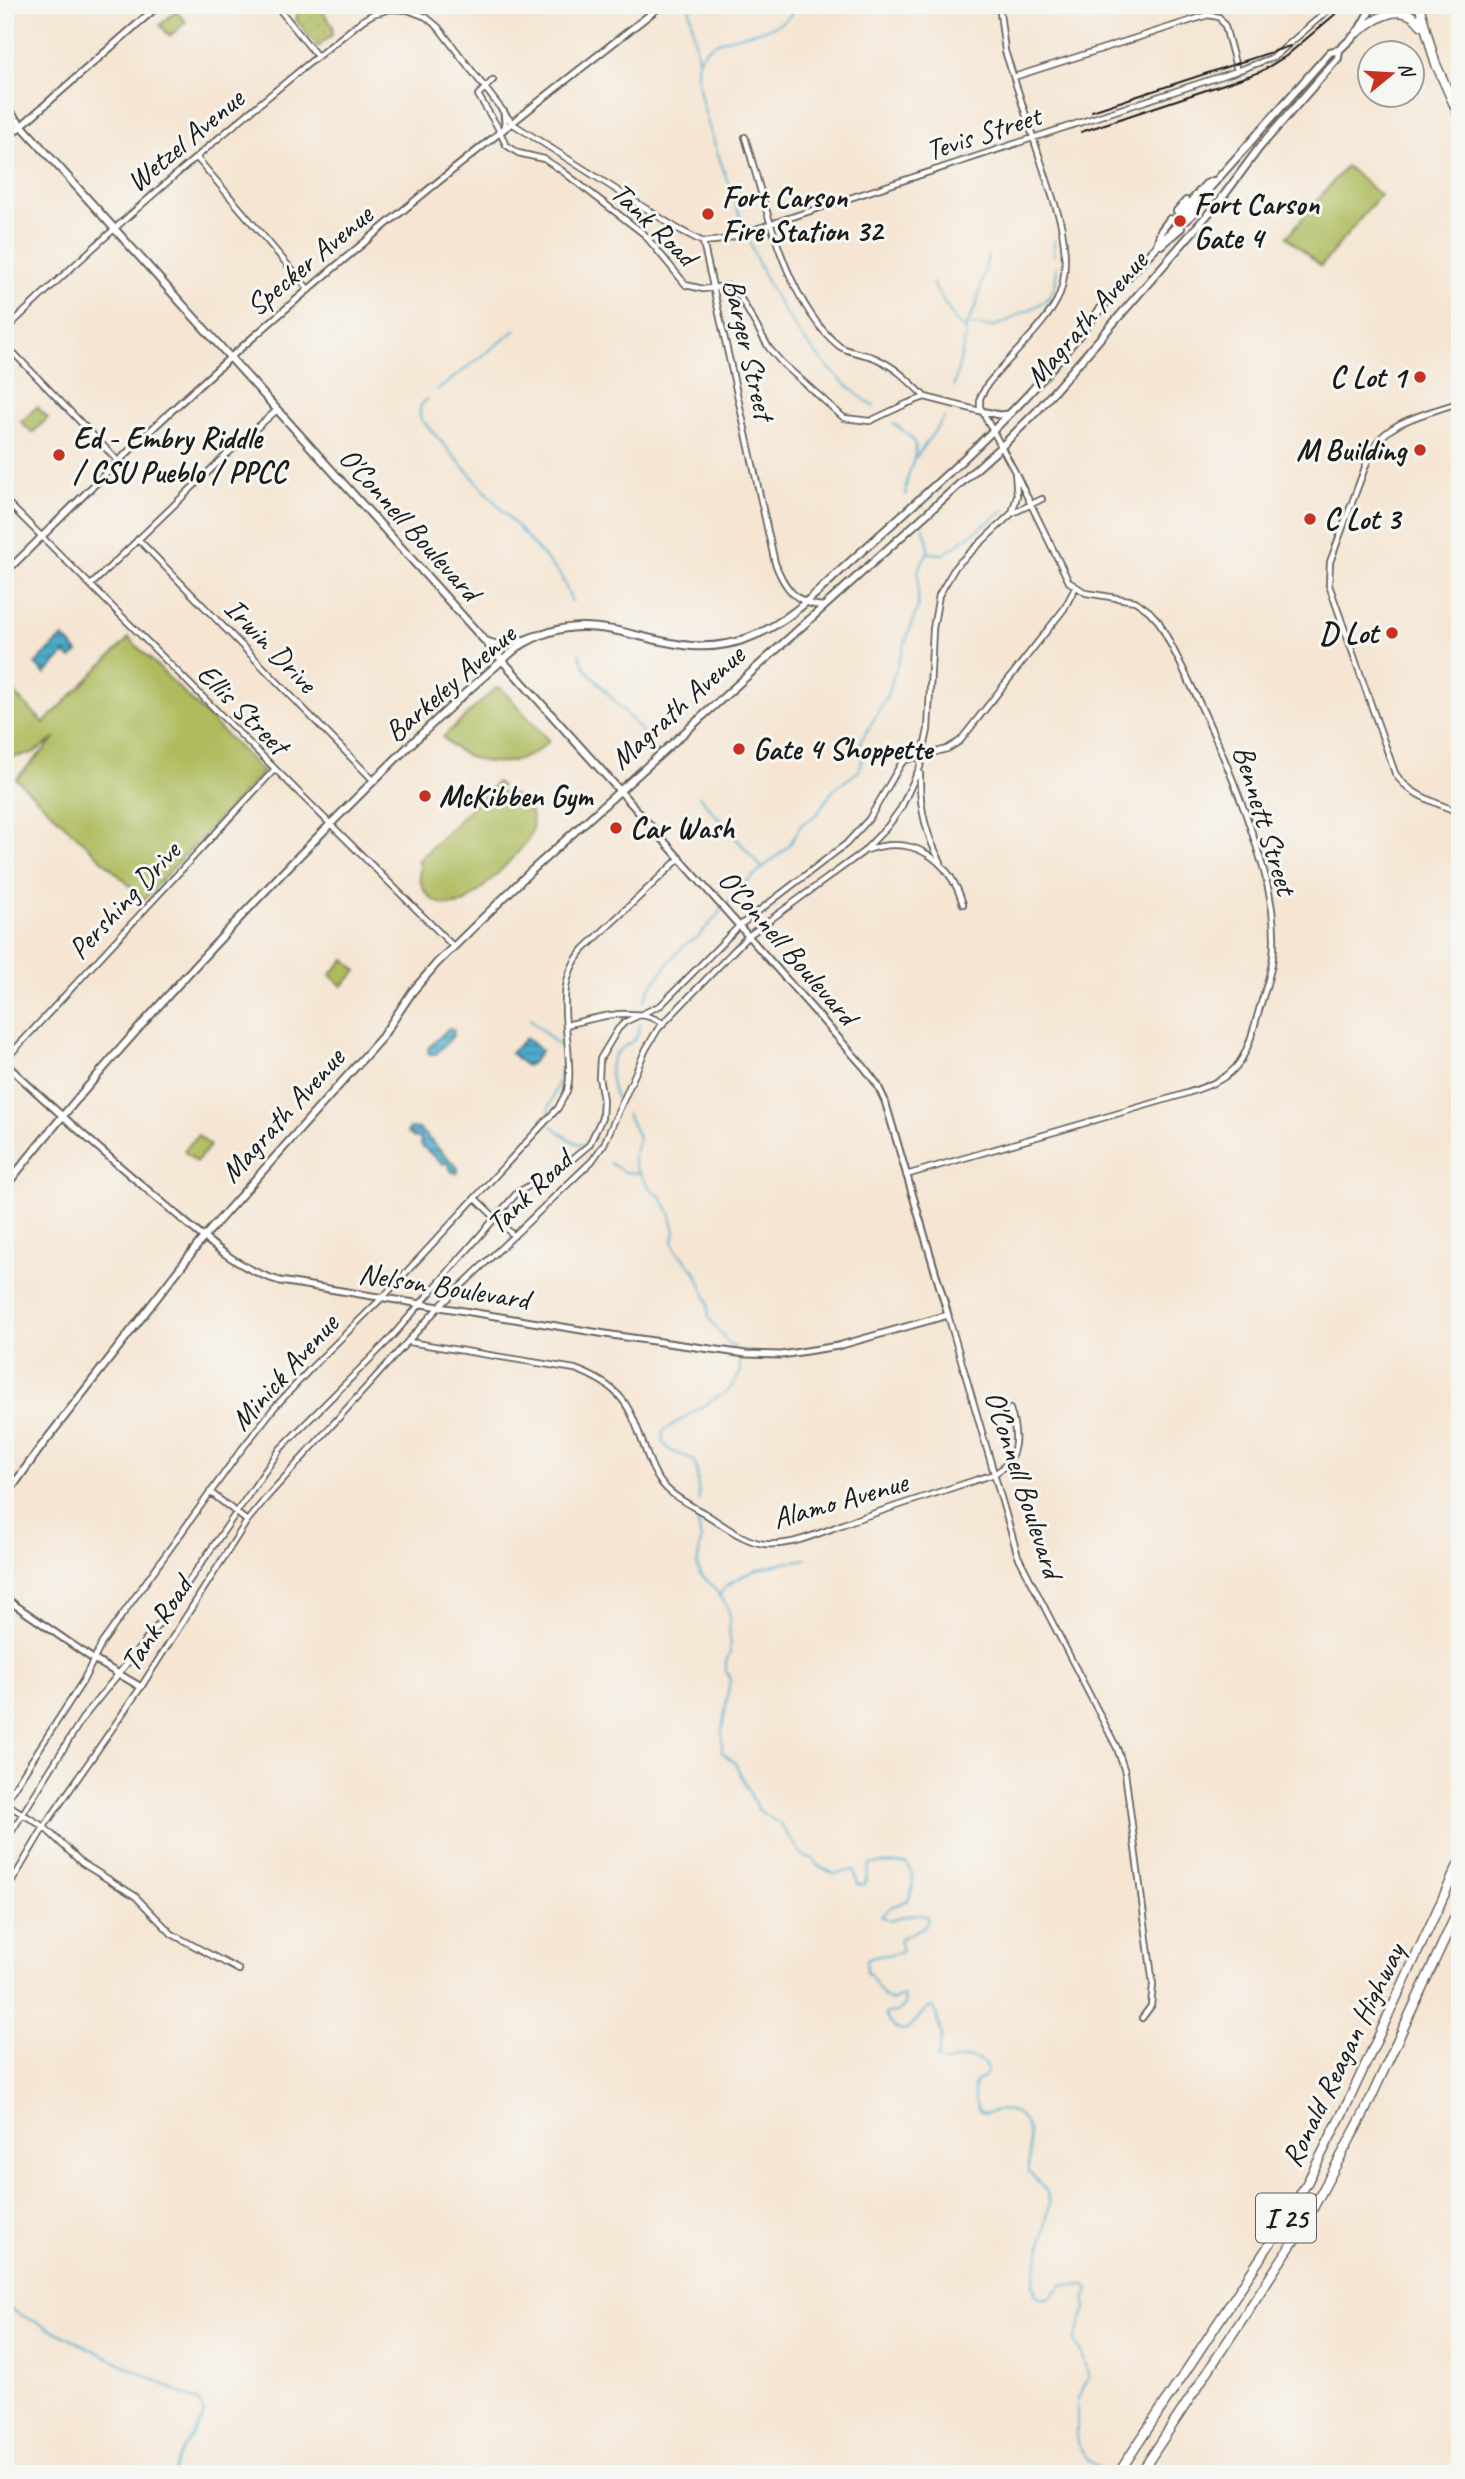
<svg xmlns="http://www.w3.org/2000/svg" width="1465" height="2479" viewBox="0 0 1465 2479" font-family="Caveat,sans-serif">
  <defs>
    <pattern id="grass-dots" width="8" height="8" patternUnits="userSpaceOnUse" patternTransform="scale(1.75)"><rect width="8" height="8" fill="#afbb5d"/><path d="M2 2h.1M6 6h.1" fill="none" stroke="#96a050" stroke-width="1.8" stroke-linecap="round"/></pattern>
    <pattern id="water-rules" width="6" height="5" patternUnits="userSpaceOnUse" patternTransform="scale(1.75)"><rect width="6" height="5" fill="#4eadcd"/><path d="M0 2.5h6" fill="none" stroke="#408ca6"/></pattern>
  </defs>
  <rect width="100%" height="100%" fill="#f6f6f2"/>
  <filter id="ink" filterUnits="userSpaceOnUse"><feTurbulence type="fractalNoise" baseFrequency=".0143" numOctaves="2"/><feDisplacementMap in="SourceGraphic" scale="14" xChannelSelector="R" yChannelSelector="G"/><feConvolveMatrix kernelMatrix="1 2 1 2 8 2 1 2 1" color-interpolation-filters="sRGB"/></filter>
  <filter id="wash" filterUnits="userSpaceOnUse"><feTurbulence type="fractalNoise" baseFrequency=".00686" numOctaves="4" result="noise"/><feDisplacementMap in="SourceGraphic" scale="28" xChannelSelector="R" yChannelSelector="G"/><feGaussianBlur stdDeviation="1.57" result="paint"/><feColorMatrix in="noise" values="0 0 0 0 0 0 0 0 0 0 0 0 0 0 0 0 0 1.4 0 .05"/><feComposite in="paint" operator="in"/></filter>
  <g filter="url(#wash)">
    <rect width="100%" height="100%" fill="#f5e5d2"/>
    <path fill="url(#grass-dots)" stroke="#666c3c" stroke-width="2" d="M307,5L310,8L318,5L333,26L332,35L318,47L296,20L298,12Z"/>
    <path fill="#afbb5d" stroke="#666c3c" stroke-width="2" d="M176,11L186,22L170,36L160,25Z
      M1346,166L1380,195L1321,266L1287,237Z
      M37,407L48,418L32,433L21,422Z
      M129,638L263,772L144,899L16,779L56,737L33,753L5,759V684L44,723Z
      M496,688H501L549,741C519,771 472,770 443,737Z
      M497,782L501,786L496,792C521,790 541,814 529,838C523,849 474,899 463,903C452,907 441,905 432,899C421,890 418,877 420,864L418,861Z
      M345,959L357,971L342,986L330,975Z
      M198,1135L210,1146L196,1162L184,1151Z"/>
    <path fill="url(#water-rules)" stroke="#356474" stroke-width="2" d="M63,637L78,652L71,659L65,653L45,674L35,664Z
      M449,1028L454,1030L453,1036L436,1054H429L428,1048Z
      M526,1038L541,1051L532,1063L526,1066L511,1053Z
      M410,1128L419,1129L458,1168V1173L452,1172L447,1163L442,1164L421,1145L420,1138H414L407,1132Z"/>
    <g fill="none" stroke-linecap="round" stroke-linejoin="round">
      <path stroke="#4eadcd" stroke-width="2" d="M689,5L698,59
        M742,222C732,192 690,86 698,62C711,24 783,44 796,5
        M1054,240V255
        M750,243C775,309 817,365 874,407
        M932,283L956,322L965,328
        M967,325C976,323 985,329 994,326C1003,324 1012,318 1020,314C1046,302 1059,297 1056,266
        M954,386L966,336L965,328L976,306L988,256
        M438,390L516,330
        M427,399C420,405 418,409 421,419L561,576L572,602
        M893,423C899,428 910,434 914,442C921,454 903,476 906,495
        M916,457L944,418
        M929,553L944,554L1005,510
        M579,653L586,669L646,736
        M699,796L763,869
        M726,906L739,888L789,846L801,825L817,814L834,789L859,771L862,760L860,743L886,698L918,606V570L928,552V542L923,527
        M644,1001L650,988L673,957L685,945L699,936L722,910
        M530,1019L558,1045
        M616,1098C611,1086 606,1064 616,1053C628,1041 638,1045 640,1023
        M548,1110L559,1080L560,1070
        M627,1114L639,1139L633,1158L636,1168L650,1188L661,1197L670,1212L675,1232L673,1242L676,1250L696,1272L708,1302L709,1318L728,1343L735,1347
        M552,1126L568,1139L584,1146
        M610,1163L624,1172L638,1173
        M699,1501L697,1471L693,1459C678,1454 659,1451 663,1431L729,1390L740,1374V1360
        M697,1519L701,1540L697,1566L699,1573L712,1585L729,1610L730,1653L726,1661V1672L730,1679L722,1731V1752L735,1763L758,1810L780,1824L803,1856L813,1859L818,1866L835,1874L854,1870L858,1884L861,1885L865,1884L869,1866L873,1864L906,1863C915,1876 915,1886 908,1900L891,1907L881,1916L891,1921C904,1916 914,1912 927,1917L928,1920L924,1927L899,1939L902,1952C890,1957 879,1953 867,1960L866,1973L870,1974L884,1997L892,2001L903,1995L905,2005L897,2012L886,2013L885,2016C903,2044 912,2024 927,2008L934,2007L942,2036L937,2059L943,2063C958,2059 980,2053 988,2068L985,2077L975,2082C972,2092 974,2101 979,2111L987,2114C995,2111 1001,2109 1010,2111C1036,2117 1028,2153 1029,2172L1046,2190L1050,2203L1033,2285L1036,2295L1043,2299L1052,2296L1063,2284L1085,2285L1089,2289L1085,2301L1086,2308L1074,2342L1082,2352L1089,2377L1077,2400V2443L1088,2461L1105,2471
        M719,1596C731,1572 781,1563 806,1559
        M5,2307L198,2401L204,2413L203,2419L179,2456L173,2474"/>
    </g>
  </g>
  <g filter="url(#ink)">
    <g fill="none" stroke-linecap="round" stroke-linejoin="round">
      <path stroke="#cabdae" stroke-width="6" stroke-dasharray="6 3" stroke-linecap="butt" d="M1173,222L1180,214"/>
      <defs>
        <path id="minor" d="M276,5L317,56
          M1014,77L1208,15L1219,17L1225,26L1237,71
          M493,80L478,95L497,126L506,145L518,153L544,159L561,170L644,234L686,285L703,289L728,286L736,290L769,348L782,363L844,418L870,421L906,404L925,397L980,411
          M745,137C765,202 785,302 839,346C849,353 863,353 875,358C896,367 909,381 925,397
          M196,157L309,290
          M703,242L722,240L1237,71L1274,57L1327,11L1325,5
          M5,330C119,221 239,118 363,20L373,14L391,9L408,10L426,17L438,27L513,124L678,229L703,242L775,563C784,587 796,605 825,606
          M5,344L118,461
          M1460,402C1428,414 1385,420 1370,454L1330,562L1329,585L1395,773C1408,795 1438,803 1460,813
          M5,500L453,946
          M1013,513L1042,499
          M138,539L374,781
          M91,585L227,454L277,410
          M920,773C919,804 925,834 941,862
          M867,850C914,834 949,859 963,904
          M566,1025C596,1018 635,1005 663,1023
          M5,1060L274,770
          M906,1175L1178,1096C1239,1077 1243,1068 1259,1010C1266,987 1274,965 1274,942C1275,897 1259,853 1245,812C1221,746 1192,684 1159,622L1149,611L1135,601L1086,593L1069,582L1015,472L980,407V398L987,385C1006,360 1048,323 1059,296C1068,273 1065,243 1060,220L1005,51L999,5
          M475,1198L514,1236
          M948,1315L1018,1556L1117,1748L1125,1772L1153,1985L1151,2006L1142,2018
          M409,1342L575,1369C635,1391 631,1419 653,1469C662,1491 684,1502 704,1513C722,1524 744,1542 765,1544C795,1547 830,1528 857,1519C903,1504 948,1489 994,1474C1020,1459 1018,1434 1010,1409
          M210,1492L247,1521
          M5,1802L83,1681L102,1643L238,1454L274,1408L313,1366L387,1293L558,1108L567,1091L569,1080C572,1036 550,986 584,949L680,858
          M5,1803L44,1827L82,1863L135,1896L172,1934L239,1970
          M5,1842L82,1719L162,1620L281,1448L388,1341L517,1193L569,1162L589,1145L602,1118L603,1100L599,1077L600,1059L618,1029L625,1022L661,1005L739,926L846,844L869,819L901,764L906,760L947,749L960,741L1064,609L1075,588
          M5,1893L44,1827L141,1687L247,1521L266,1498L438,1308L592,1161L604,1144L646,1049L658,1029L748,936L863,852L888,826L901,808L920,767L928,730L933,629L939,595L956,566L1012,513L1017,496L1015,472"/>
        <path id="tertiary" d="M504,129L505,123L504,112
          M5,140L159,5
          M981,411L999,415L1009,414
          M5,573C63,516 120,458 180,403C333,262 498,133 662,5
          M485,640C510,651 517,640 541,634
          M5,1063C54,1110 105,1154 157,1198C195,1229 232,1268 280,1281L618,1336L746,1354L781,1355L838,1346L948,1315L885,1101L877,1084L864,1067L619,790
          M5,1598L93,1659L141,1687"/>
        <path id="secondary" d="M5,107L619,790
          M1177,211L1186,201
          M1180,214L1206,184L1213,181
          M1184,217L1330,52L1339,50
          M1187,220L1202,203
          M1157,245L1161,231L1170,219
          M1161,245L1181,228
          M5,1187C94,1074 191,968 291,864C364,790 438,714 518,647C603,592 661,671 748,638C793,622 826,582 861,552C916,502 972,454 1023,400C1057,364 1087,324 1119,287C1138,265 1158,245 1177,225
          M5,1497L40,1448L204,1237L382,1037L412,992L437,963L530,872L1005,443L1037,411L1222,198L1259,148L1338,58L1339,50L1358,32L1373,5"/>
        <path id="trunk" d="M1419,5L1435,62L1460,118
          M1459,5L1460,6
          M1358,32C1377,17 1403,0 1421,25"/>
        <path id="motorway" d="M1118,2474L1275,2236L1307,2183L1348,2102L1460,1861
          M1140,2474L1303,2227L1364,2113L1460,1906"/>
      </defs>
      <use href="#minor" stroke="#68625c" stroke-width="8"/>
      <use href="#tertiary" stroke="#68625c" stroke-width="9"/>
      <use href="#secondary" stroke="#68625c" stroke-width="10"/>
      <use href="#trunk" stroke="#68625c" stroke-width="11"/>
      <use href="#motorway" stroke="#68625c" stroke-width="11"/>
      <use href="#minor" stroke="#fff" stroke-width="4.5"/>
      <use href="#tertiary" stroke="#fff" stroke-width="5"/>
      <use href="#secondary" stroke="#fff" stroke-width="6"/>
      <use href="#trunk" stroke="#fff" stroke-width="8"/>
      <use href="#motorway" stroke="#fff" stroke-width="8"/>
      <path stroke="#1c1c1c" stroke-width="2" d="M1092,111L1290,46
        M1081,132L1260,72L1286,56L1346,5"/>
    </g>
  </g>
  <g fill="#c8321e" stroke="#f6f6f2" stroke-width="2.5">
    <circle cx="708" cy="214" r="7"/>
    <circle cx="1180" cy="221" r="7"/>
    <circle cx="1420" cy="377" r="7"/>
    <circle cx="1420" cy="450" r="7"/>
    <circle cx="59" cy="455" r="7"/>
    <circle cx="1310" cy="519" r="7"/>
    <circle cx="1392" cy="633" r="7"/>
    <circle cx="739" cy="749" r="7"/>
    <circle cx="425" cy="796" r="7"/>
    <circle cx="616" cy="828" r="7"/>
  </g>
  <g text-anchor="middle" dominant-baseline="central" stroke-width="6" stroke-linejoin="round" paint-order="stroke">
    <rect fill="#f6f6f2" stroke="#5d5d5c" stroke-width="2" x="1256" y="2193.5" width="60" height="49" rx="5"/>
    <g font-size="28" font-weight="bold" fill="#1c1c1c">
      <text x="1286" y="2218">I 25</text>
    </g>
    <g font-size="30" fill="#1c1c1c" stroke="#f6f6f2">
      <text transform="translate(983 133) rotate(-18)">Tevis Street</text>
      <text transform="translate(185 140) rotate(-40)">Wetzel Avenue</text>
      <text transform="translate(654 224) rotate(44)">Tank Road</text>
      <text transform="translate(309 260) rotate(-40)">Specker Avenue</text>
      <text transform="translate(1086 319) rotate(-49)">Magrath Avenue</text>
      <text transform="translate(749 349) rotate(77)">Barger Street</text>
      <text transform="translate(410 524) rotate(48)">O'Connell Boulevard</text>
      <text transform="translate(271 645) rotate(46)">Irwin Drive</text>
      <text transform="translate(450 683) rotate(-41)">Barkeley Avenue</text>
      <text transform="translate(677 707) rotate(-42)">Magrath Avenue</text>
      <text transform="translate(243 709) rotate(45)">Ellis Street</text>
      <text transform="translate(1265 820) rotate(73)">Bennett Street</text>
      <text transform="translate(124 900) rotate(-47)">Pershing Drive</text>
      <text transform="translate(788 947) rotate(49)">O'Connell Boulevard</text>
      <text transform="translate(282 1115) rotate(-48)">Magrath Avenue</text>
      <text transform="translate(529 1192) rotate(-44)">Tank Road</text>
      <text transform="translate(444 1286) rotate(9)">Nelson Boulevard</text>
      <text transform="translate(284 1372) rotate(-48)">Minick Avenue</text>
      <text transform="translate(1024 1484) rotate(72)">O'Connell Boulevard</text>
      <text transform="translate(840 1500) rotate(-16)">Alamo Avenue</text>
      <text transform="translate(156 1624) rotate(-57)">Tank Road</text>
      <text transform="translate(1343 2055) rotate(-64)">Ronald Reagan Highway</text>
    </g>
    <g font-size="30" font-weight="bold" fill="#1c1c1c" stroke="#f6f6f2" text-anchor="start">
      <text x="722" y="197">Fort Carson<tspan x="722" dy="34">Fire Station 32</tspan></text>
      <text x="1194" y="204">Fort Carson<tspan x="1194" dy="34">Gate 4</tspan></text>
      <text x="1406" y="377" text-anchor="end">C Lot 1</text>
      <text x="73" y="438">Ed - Embry Riddle<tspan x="73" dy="34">/ CSU Pueblo / PPCC</tspan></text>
      <text x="1406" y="450" text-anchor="end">M Building</text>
      <text x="1324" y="519">C Lot 3</text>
      <text x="1378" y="633" text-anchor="end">D Lot</text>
      <text x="753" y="749">Gate 4 Shoppette</text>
      <text x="439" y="796">McKibben Gym</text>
      <text x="630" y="828">Car Wash</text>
    </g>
  </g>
  <rect width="1465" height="2479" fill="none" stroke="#f6f6f2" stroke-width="28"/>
  <g transform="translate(1391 74) rotate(72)"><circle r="33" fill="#f6f6f2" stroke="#9f9f9c" stroke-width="2"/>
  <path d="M0-5L12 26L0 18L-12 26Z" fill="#c8321e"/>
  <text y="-10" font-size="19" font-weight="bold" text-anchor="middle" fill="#1c1c1c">N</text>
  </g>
</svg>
